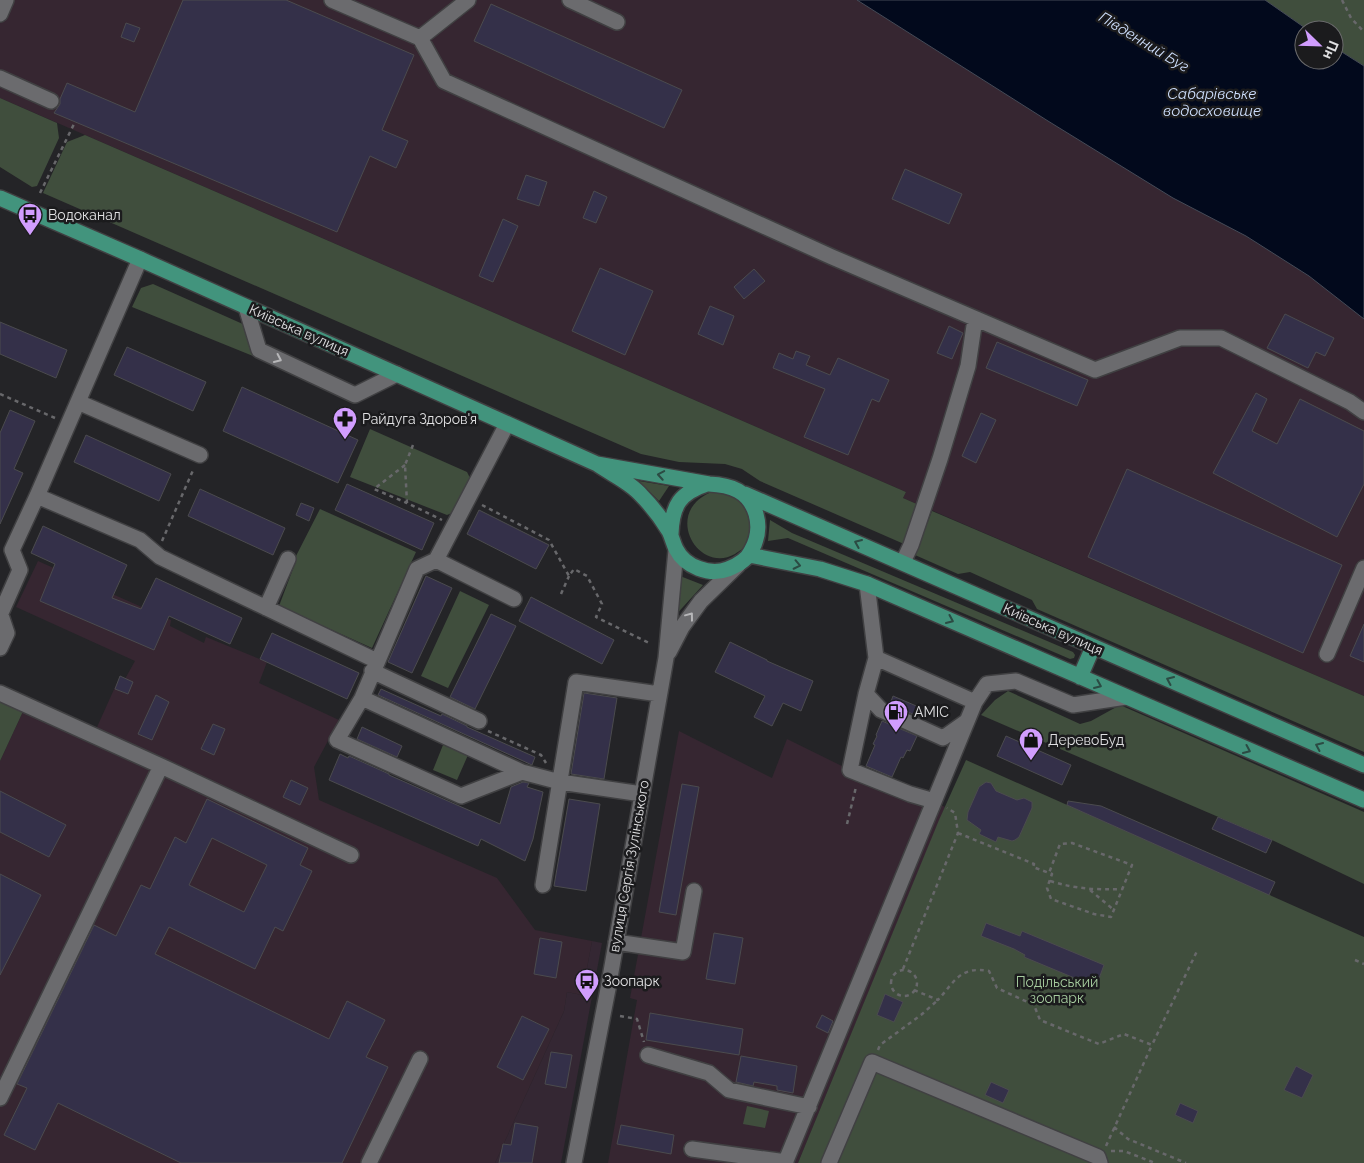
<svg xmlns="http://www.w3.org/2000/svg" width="1364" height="1163" viewBox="0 0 1364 1163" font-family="Raleway,sans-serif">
  <rect width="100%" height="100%" fill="#242427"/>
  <path fill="#342733" d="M592,941L602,943L561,1163H495L564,1011L567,992L582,995Z"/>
  <path fill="#362631" d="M0,0H857L1048,121L1173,198L1246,236L1309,276L1364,319V696L903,498L906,492L0,98Z
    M38,561L171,620L170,626L204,643L206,637L267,662L259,683L339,720L314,767L319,800L497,878L535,930L592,941L582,995L567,992L564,1011L495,1163H0V761L26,705L93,736L120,676L125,679L135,661L16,607Z
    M679,731L772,778L787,739L850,770L934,801L945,807L798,1163H608L637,1000L630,998Z"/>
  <path fill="#404e3d" d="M1265,0H1364V66L1334,47V30H1308Z
    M0,98L57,123L59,138L37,186L32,187L0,167Z
    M85,135L906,492L903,498L919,505L904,544L760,481L742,469L725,464L679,462L641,454L43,193L67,142Z
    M153,284L245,325L255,352L253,356L132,307L141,288Z
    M370,429L467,472L471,480L454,512L447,515L350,477Z
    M639,481L669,486L659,501Z
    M714,491L743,498L754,525C752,531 750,539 747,544C745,548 739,551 735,554C697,575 661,510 714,491Z
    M320,509L416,552L372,648L279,606L296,561L295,558Z
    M932,511L1364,696V752L1037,609L1032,600L970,572L958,574L915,555Z
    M770,520L792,533L1073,652L1075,655L1074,658L1070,659L788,538L768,541Z
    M680,576L703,585L673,618Z
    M460,591L489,605L448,688L421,676Z
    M1008,691L1080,724L1091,721L1120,705L1364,812V884L1272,840L981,715L995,700Z
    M0,693L26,705L0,761Z
    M443,745L468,755L457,780L433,770Z
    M966,760L1364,937V1163H798L939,820Z
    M747,1106L769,1111L765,1128L743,1124Z"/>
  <path fill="#02091c" stroke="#454a57" d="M857,0H1265L1308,30H1304V60H1334V47L1364,66V319L1309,276L1246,236L1173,198L1048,121Z"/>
  <path fill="#343049" stroke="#4b4b4e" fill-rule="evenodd" d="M183,0H286L414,55L382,130L408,141L396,168L370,156L337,232L54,113L60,104V99L67,83L135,112Z
    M491,4L682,90L664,128L474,41Z
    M126,23L140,28L134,42L121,37Z
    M905,169L962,194L949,224L892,199Z
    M526,175L547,182L539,206L517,199Z
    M594,191L607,197L596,223L583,218Z
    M503,219L518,226L493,282L479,276Z
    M600,268L653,291L625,355L572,331Z
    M754,269L765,281L744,299L734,287Z
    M710,306L734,316L723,345L698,334Z
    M1285,314L1334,338L1325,356L1316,352L1308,368L1267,348Z
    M0,322L67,350L56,378L0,354Z
    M949,326L963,333L952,359L937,353Z
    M997,342L1088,380L1077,406L986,368Z
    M127,347L206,382L193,411L114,375Z
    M796,351L810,356L806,365L830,375L838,358L889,380L879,402L872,399L848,455L804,437L825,389L773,368L779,353L793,359Z
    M242,387L358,440L338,483L223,431Z
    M1256,393L1267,399L1252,431L1277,444L1300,399L1364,431V484L1337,537L1213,473Z
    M10,410L35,421L14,469L23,473L0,524V433Z
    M981,413L996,420L976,463L962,456Z
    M86,435L171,474L159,501L74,462Z
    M1127,469L1342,565L1303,653L1088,557Z
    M347,484L434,523L422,550L335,510Z
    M200,489L285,528L273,555L188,516Z
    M301,503L314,508L309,521L296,515Z
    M479,510L549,545L536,569L467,534Z
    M43,526L127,565L112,598L141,609L156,578L242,618L230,644L169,616L154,650L40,601L55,564L31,553Z
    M426,576L452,588L412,673L388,662Z
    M531,597L614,640L602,664L519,621Z
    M491,614L516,626L475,709L450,697Z
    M1364,624V662L1350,656Z
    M272,633L359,673L347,699L260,659Z
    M730,642L767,660V661L813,681L801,711L783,703L772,726L754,717L765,696L715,672Z
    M120,676L133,682L128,694L115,689Z
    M381,689L441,716L442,714L467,726V727L535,757L532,765L378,695Z
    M584,693L617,698L604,779L571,774Z
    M156,695L169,702L152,740L138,734Z
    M893,696L928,711L924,719L890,704Z
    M882,721L917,736L910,751L907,750L903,758L901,757L892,777L866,766L875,745L873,744L877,736L876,735Z
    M213,724L225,729L214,755L201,749Z
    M362,727L402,746L397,757L357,739Z
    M1006,736L1071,765L1062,785L997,756Z
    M340,754L348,758L349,756L389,774V775L500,824L511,787L523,782L529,783L527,787L543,792L533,839L525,861L481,839L478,846L329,780Z
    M291,780L308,788L300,805L283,797Z
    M986,782L991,783L996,791L1017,800L1024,798L1032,802V808L1019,837L1015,840L1012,841L998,837L996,842L979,834L981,830L967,820L968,812L979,787Z
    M682,784L699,787L676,915L659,912Z
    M0,791L66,825L49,857L0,832Z
    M207,799L308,848L300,865L312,871L283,931L275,927L255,969L169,927L155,954L329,1039L347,1001L385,1020L366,1057L388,1067L342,1163H181L58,1103L35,1150L4,1135L27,1088L17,1084L94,925L116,936L141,885L150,889L175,837L186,843ZM212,838L267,865L244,912L189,885Z
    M569,799L600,804L586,891L554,886Z
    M1068,801L1101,806L1275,882L1269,895L1067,805Z
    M1218,817L1272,840L1266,853L1212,829Z
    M0,874L41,895L0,975Z
    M986,923L1020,936L1022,931L1104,965L1097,984L1086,980L1084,982L1024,957L1025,955L1014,949L981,936Z
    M714,933L743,938L735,984L706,979Z
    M540,938L562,942L556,978L534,974Z
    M885,994L903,1002L894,1022L877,1015Z
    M650,1013L743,1029L739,1055L646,1040Z
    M822,1015L833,1021L828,1033L816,1027Z
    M522,1016L549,1029L523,1080L497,1067Z
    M551,1052L572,1055L566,1088L545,1084Z
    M741,1056L797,1066L793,1093L777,1090V1086L754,1082L753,1086L736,1082Z
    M1296,1066L1313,1075L1302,1098L1284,1090Z
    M991,1082L1009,1090L1003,1103L985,1095Z
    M1180,1103L1198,1111L1193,1123L1175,1115Z
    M515,1123L538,1127L532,1163H499L503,1144L511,1145Z
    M621,1125L674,1135L671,1154L617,1144Z"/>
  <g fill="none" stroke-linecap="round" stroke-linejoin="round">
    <defs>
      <path id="minor" d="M332,0L420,38L444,81L832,257L1095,370L1180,338H1221L1350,402L1364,412
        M570,0L617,22
        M0,14L6,0
        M420,38L468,0
        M0,78L51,101
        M246,307L259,350L355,395L397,374
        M78,402L200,455
        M507,424L436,560L514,599
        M37,496L140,540L160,557L377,661
        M436,560L417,569L362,698L337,740L461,796L522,772
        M903,562L911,545L940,459L968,366L975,319
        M867,584L876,658L975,702L987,684L1016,681L1073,705L1126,697
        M266,608L288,559
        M0,612L7,633L0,648
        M1,613L20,570L12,550L37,496L140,259
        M669,652L682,627L701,601L738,565
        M1327,654L1364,568
        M876,658L866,694L881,710L943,738L967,721
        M372,671L479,721
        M0,693L161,766L351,855
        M866,694L850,770L910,794L934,801
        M362,698L522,772L560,782L642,794
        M543,885L576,682L659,694
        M616,942L683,952L694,891
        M648,1055L709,1073L729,1090L809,1107
        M0,1098L161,766
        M692,1149L786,1162
        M369,1163L420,1059
        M574,1163L608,989L666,658L676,550
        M785,1163L975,702
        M829,1163L872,1062L1098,1157L1100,1163"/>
      <path id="major" d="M0,198L140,259L597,464C611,474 630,482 641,495C652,506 661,518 669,531C672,537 673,543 676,549C685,567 710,576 728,569C738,565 747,560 751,551C758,539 760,528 756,514C749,491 731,485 709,484L597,464
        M745,494L1364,765
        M671,534C672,505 680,493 707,484
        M749,555L820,569L867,584L1364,800
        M1080,677L1093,647"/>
    </defs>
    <use href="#minor" stroke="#404042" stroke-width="18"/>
    <use href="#major" stroke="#404042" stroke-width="18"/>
    <path stroke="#68686b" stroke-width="2.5" stroke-dasharray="4 4" stroke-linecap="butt" d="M1342,0L1351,18L1364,32
      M40,193L75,122
      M0,394L55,418
      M413,445L405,465L407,503L442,520
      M405,465L374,489L407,503
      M482,505L549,540L569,576L574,569L587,576L602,604L596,617L651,644
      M162,541L194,468
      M561,594L569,576
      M488,731L541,755L546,763
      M847,824L856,787
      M958,833L1034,864L1033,867L1052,874L1047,888L1051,899L1094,914L1111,917L1132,865L1072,843L1060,844L1049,873
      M1050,881C1076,889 1096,890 1123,889
      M1090,890L1114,910
      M1355,960L1364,964
      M903,969L958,833L955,813L947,808
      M891 983a13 13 0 1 1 26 0a13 13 0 1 1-26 0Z
      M914,990L938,1000C955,981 960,966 989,971L997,988L1034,1005L1040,1020L1099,1044L1124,1034L1152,1045L1198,949
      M620,1016L637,1019L644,1042
      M878,1050L880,1045L921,1015L938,1000
      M1114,1127L1128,1139L1186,1163
      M1106,1146L1152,1045
      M1111,1151H1124L1155,1163"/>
    <use href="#minor" stroke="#6b6b6e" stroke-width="15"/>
    <use href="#major" stroke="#42947d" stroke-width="15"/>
  </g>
  <defs><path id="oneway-chevron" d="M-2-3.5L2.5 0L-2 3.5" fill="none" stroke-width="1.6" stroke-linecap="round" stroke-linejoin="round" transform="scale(1.25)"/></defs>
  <g stroke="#b7b7b9">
    <use href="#oneway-chevron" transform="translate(278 359) rotate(25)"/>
    <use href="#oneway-chevron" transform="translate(690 616) rotate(-53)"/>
  </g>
  <g stroke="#2b4b43">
    <use href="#oneway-chevron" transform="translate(661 475) rotate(-170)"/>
    <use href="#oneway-chevron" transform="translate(858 543) rotate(-157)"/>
    <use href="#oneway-chevron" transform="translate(797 565) rotate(12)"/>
    <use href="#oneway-chevron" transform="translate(950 620) rotate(24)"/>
    <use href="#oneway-chevron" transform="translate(1170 680) rotate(-156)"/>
    <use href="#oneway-chevron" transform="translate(1098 685) rotate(23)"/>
    <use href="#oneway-chevron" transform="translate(1319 746) rotate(-156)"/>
    <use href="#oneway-chevron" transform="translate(1247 750) rotate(24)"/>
  </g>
  <defs>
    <symbol id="bus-pin" viewBox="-11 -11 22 30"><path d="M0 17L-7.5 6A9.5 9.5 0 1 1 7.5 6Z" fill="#d19dfe" stroke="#1b1b1d"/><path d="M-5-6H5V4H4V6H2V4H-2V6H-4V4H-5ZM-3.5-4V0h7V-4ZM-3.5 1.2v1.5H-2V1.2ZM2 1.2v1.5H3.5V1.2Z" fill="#111"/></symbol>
    <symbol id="pharmacy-pin" viewBox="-11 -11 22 30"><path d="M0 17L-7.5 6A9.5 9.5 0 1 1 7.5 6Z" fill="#d19dfe" stroke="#1b1b1d"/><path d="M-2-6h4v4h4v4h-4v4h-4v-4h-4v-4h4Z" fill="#111"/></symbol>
    <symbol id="fuel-pin" viewBox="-11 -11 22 30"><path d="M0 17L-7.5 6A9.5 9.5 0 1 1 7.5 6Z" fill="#d19dfe" stroke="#1b1b1d"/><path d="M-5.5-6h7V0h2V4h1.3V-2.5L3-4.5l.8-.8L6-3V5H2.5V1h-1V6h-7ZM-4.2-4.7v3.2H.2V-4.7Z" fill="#111"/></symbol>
    <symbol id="shop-pin" viewBox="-11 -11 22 30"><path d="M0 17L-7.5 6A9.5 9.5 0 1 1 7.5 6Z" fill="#d19dfe" stroke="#1b1b1d"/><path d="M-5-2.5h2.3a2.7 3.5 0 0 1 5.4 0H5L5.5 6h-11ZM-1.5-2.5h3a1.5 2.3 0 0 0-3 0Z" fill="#111"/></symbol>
  </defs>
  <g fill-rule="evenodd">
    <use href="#bus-pin" x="16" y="201" width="28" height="38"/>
    <use href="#pharmacy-pin" x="331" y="405" width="28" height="38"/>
    <use href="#fuel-pin" x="882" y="698" width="28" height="38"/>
    <use href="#shop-pin" x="1017" y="726" width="28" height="38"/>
    <use href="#bus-pin" x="573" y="967" width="28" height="38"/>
  </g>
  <g text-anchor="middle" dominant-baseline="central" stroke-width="5" stroke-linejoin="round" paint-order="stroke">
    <g font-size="14" fill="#e0e0e2" stroke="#1b1b1d" text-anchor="start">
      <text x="48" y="215">Водоканал</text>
      <text x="362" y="419">Райдуга Здоров'я</text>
      <text x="914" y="712">АМІС</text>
      <text x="1048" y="740">ДеревоБуд</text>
      <text x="604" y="981">Зоопарк</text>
    </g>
    <g font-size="14" fill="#e0e0e2" stroke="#1b1b1d">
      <text transform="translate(299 330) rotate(24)">Київська вулиця</text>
      <text transform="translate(1053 629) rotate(24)">Київська вулиця</text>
      <text transform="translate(629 866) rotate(-80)">вулиця Сергія Зулінського</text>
    </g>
    <g font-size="14" fill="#a6cc9f" stroke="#1b1b1d">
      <text x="1057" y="982">Подільський<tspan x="1057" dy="16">зоопарк</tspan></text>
    </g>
    <g font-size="15" font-style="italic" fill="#cedffd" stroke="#1b1b1d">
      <text transform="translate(1144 42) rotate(31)">Південний Буг</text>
      <text x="1212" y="94">Сабарівське<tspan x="1212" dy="17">водосховище</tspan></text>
    </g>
  </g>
  <g transform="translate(1319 45) rotate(113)"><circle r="24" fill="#1b1b1d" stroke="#6a6a6c"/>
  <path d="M0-4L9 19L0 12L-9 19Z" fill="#d19dfe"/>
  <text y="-8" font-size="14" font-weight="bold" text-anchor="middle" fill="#e0e0e2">Пн</text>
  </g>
</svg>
